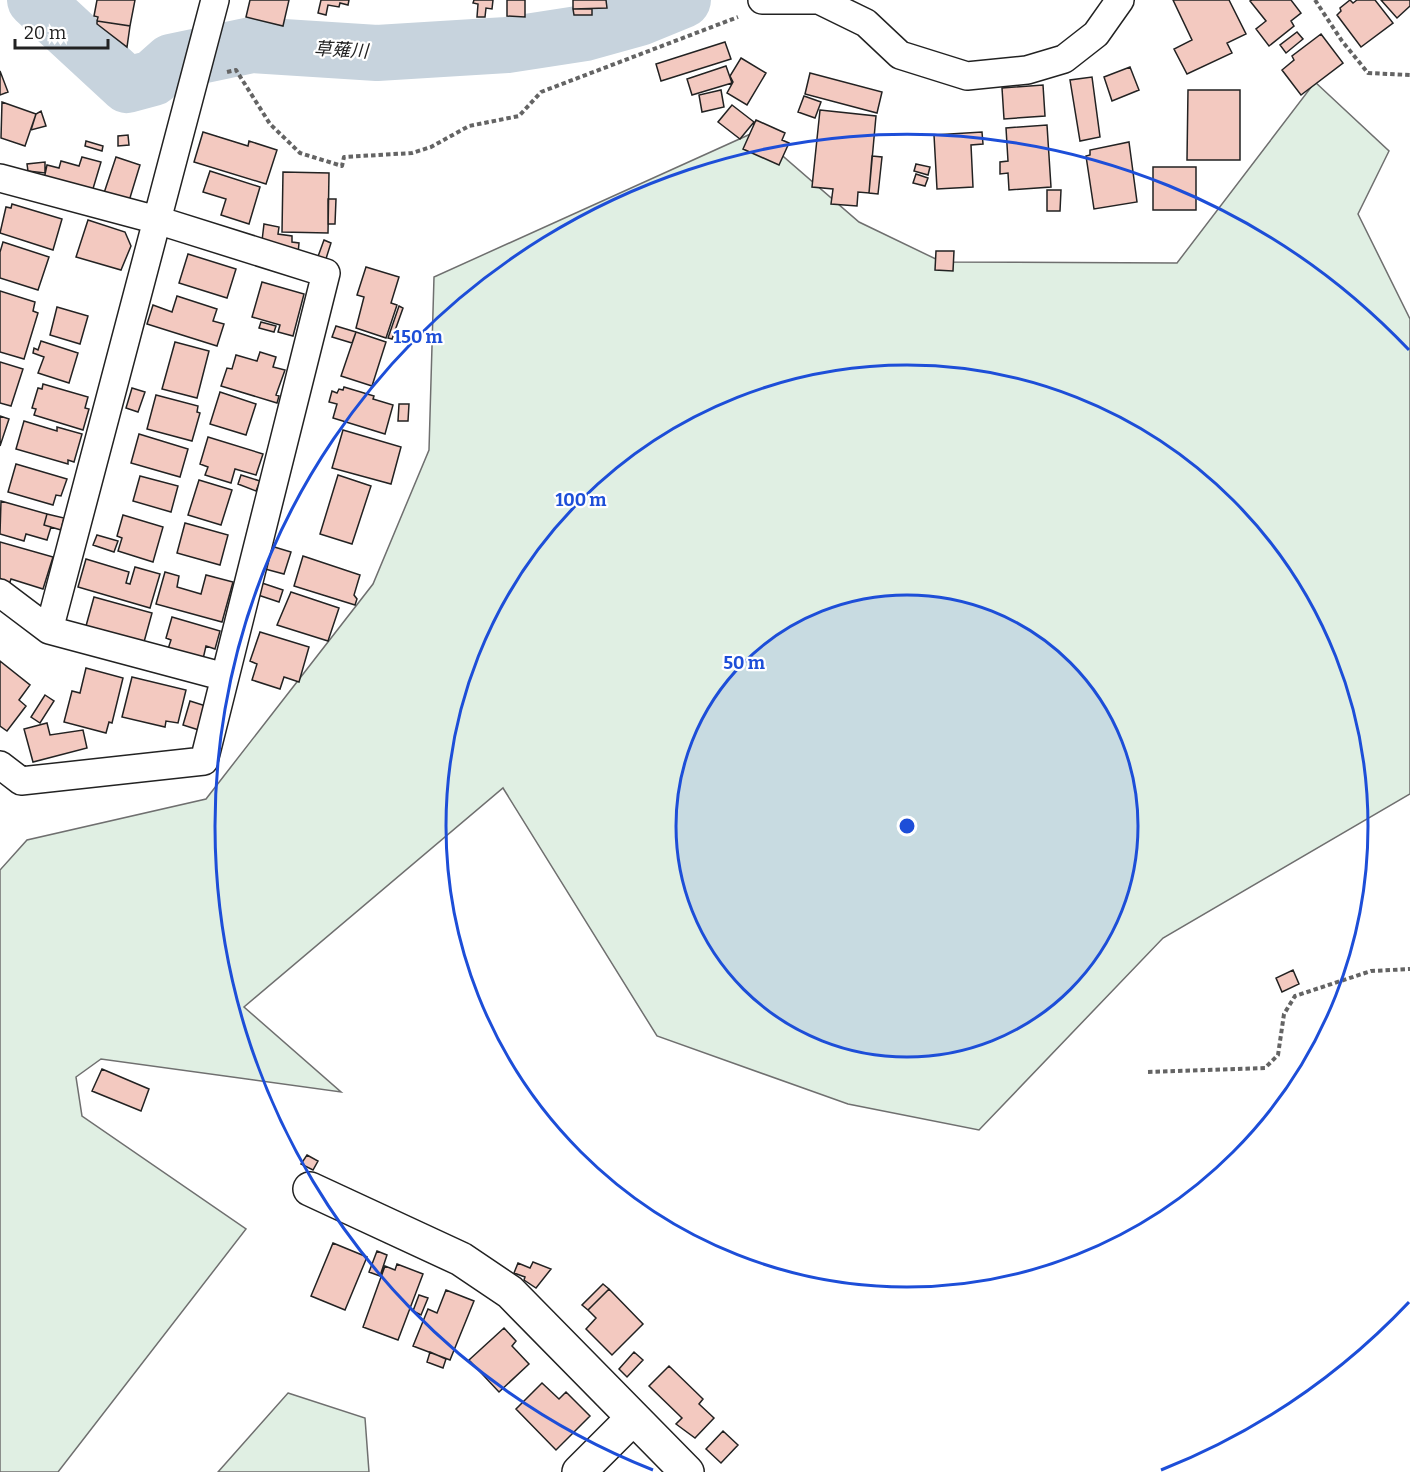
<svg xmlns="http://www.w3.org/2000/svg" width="1410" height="1472" viewBox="0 0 1410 1472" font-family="Bitter,'Noto Sans JP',serif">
  <rect width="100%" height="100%" fill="#fff"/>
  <path fill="#e0efe3" stroke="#6f6f6f" stroke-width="1.5" d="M1315,82L1389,151L1358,214L1410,319V794L1163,938L979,1130L848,1104L657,1036L503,788L244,1007L341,1092L101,1059L76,1077L82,1116L246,1229L58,1472H0V870L27,840L206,799L373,584L429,450L434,277L755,132L859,222L942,262L1177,263Z
    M288,1393L365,1418L369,1472H218Z"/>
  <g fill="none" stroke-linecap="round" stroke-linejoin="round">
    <path stroke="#c7d3dd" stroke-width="56" d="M35,0L127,85L153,78L171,62L252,45L377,53L507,45L585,33L639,18L683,0"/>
  </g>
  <path fill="#f3c9c0" stroke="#222" stroke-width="1.5" d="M97,0H135L130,26L97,21L98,17L94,16Z
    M250,0H289L283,26L246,17Z
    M321,0H349L348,5L340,3L339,7L328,5L326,15L318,13Z
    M474,0H493L492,9L486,8L485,17H477L478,4L473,3Z
    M507,0H525V17L507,16Z
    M573,0H606L607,8L573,9Z
    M1173,0H1229L1246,34L1227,43L1232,53L1187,74L1174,49L1192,40Z
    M1252,0H1291L1301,13L1291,21L1294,26L1269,46L1256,29L1266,21L1250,1Z
    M1350,0L1353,3L1357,0H1375L1393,23L1361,47L1337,15L1341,11L1340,8Z
    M1381,0H1410V6L1397,18Z
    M573,9H592V15H574Z
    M97,21L130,26L127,47L97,24Z
    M1297,32L1303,39L1286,53L1280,45Z
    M1321,34L1343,63L1301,95L1282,70L1294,60L1292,56Z
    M725,42L731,59L661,81L656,64Z
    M741,58L766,73L747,105L727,93L733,82L730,76Z
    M726,66L732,83L692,95L687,79Z
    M1130,67L1139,90L1112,101L1104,77Z
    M0,71L8,92L0,95Z
    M810,73L882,92L877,113L805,94Z
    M1092,77L1100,137L1080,141L1070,80Z
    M1043,85L1045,116L1004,119L1002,88Z
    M721,90L724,107L702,112L699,95Z
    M1188,90H1240V160H1187Z
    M804,96L821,102L815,118L798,112Z
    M2,102L36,114L25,146L1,138Z
    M732,105L754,122L740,139L718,122Z
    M820,110L876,116L869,193L858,192L857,206L831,204L833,189L812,187Z
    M41,111L46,126L31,130L36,114Z
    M756,120L785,133L782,140L789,143L779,165L743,149Z
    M1047,125L1051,187L1009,190L1008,173L1000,174V162L1008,161L1006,128Z
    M203,132L248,146L249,141L277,150L266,184L194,162Z
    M982,132L983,144L971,145L973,187L937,189L934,135Z
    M128,135L129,145L118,146V136Z
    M86,141L103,146L102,151L85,146Z
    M1129,142L1137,202L1094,209L1086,156L1090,155V150Z
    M872,156L882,157L878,194L869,193Z
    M82,157L101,162L92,192L44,179L47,165L59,168L61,161L79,166Z
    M116,157L140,165L129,201L104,193Z
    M45,162V173L28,171L27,164Z
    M916,164L930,167L928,175L914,171Z
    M1153,167H1196V210H1153Z
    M210,171L260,187L249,224L221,215L226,199L203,192Z
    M283,172L329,173L328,233L282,232Z
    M916,174L928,178L925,186L913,183Z
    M1047,190H1061L1060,211H1047Z
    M328,199H336L335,224H328Z
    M12,204L62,219L53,250L0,233L6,207L11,208Z
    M88,220L125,232L131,246L121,270L76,257Z
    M264,224L279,227L278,234L292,236V242L299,243L298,254L261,249Z
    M324,240L331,243L324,265L316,262Z
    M3,242L49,257L38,290L0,278V252Z
    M936,251H954L953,271L935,270Z
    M188,254L236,269L227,298L179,283Z
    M366,267L399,277L391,303L397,305L386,338L356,328L364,297L357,295Z
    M262,282L304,294L293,336L278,332L280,325L252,317Z
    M0,291L35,302L33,311L38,313L24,359L0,352Z
    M177,296L217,309L213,321L224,324L217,346L147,324L153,305L172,312Z
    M399,306L403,308L392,339L388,338Z
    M57,307L88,316L80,344L50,335Z
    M261,322L276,326L274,332L259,328Z
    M336,326L356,332L352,343L332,337Z
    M356,332L386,342L372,386L341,376Z
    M41,341L78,353L69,383L38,373L44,357L33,353L34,348L38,350Z
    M175,342L209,351L197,398L162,389Z
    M260,352L276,357L273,367L285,370L276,395L279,396L277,403L221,386L227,368L232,369L236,355L257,361Z
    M0,362L23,369L11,406L0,403Z
    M43,384L88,397L85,408L89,409L83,430L34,415L36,409L32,408L38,388L42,389Z
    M344,387L374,396L373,399L393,405L385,434L333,418L337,404L329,402L332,391L337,393L339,389L343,390Z
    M132,388L145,392L138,412L126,408Z
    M220,392L256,404L246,435L210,424Z
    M156,395L198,406L197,412L200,413L192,441L147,429Z
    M399,404H409L408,421H398Z
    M0,416L9,419L0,446Z
    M24,421L57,431V427L82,434L74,462L68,460V464L16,449Z
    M343,430L401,447L391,484L332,468Z
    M139,434L188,449L180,477L131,463Z
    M208,437L263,454L256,475L235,469L231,483L205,475L208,467L200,464Z
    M16,464L67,479L61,496L56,495L53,505L8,492Z
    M241,475L260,481L256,491L238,484Z
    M338,475L371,486L352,544L320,534Z
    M140,476L178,486L171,512L133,501Z
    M199,480L232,490L221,525L188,515Z
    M1,501L47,514L44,525L51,527L47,540L26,534L24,541L0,534Z
    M47,514L64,518L61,530L44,525Z
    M123,515L163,527L153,562L118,551L122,538L117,536Z
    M185,523L228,535L220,565L177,553Z
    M97,535L118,541L114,552L93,545Z
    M0,542L53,557L43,589L11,579L9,585L0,578Z
    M271,546L291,552L284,574L265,569Z
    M303,556L360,575L354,595L357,599L355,605L294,586Z
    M86,559L129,572L126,583L130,584L135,567L160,574L150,608L78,587Z
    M165,572L179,576L177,587L201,594L206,575L233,582L222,622L156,604Z
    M262,583L283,590L279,602L258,595Z
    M291,592L339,608L328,641L277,625Z
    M94,597L152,613L144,642L86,626Z
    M172,617L220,631L215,649L206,646L203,659L168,649L171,640L166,638Z
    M260,632L309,647L299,682L284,677L280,689L252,680L257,664L250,661Z
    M0,661L30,685L19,700L26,706L7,731L0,726Z
    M86,668L123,678L112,723L109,722L106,733L64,722L72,691L80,693Z
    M132,677L186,690L178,723L166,721L165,727L122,717Z
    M45,695L54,701L40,723L31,717Z
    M190,701L209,707L202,731L183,725Z
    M47,723L50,735L83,730L87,748L33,762L24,729Z
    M1293,970L1299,984L1282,992L1276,978Z
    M102,1069L149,1089L141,1111L92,1091Z
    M307,1155L318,1161L313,1170L301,1164Z
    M333,1243L367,1257L345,1310L311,1296Z
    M377,1251L387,1255L380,1276L369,1272Z
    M533,1262L551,1269L536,1288L524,1280L525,1277L514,1273L518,1263L530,1268Z
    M397,1264L423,1274L398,1340L363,1327L385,1266L395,1270Z
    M603,1284L609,1289L588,1310L582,1305Z
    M609,1289L643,1324L612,1355L586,1329L596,1318L588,1310Z
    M446,1290L474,1301L450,1360L413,1346L428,1309L437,1313Z
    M419,1295L428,1298L421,1315L413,1311Z
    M504,1328L516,1341L512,1346L529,1364L499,1392L469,1360Z
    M430,1352L446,1359L443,1368L427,1362Z
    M634,1352L643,1360L627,1377L619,1369Z
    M669,1366L703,1399L699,1404L714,1418L695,1438L676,1424L682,1418L649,1386Z
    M542,1383L559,1399L566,1392L590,1416L556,1450L516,1409Z
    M723,1431L738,1445L721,1463L706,1449Z"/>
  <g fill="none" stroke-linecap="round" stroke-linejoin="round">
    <defs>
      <path id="minor" d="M762,0H816
        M819,0L866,23L900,55L967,76L1027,70L1064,59L1096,34L1120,0
        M0,178L157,220L326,273L204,761L21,781L0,765
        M0,593L49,630L225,677
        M49,630L215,0"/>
      <path id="tertiary" d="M310,1189L461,1259L510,1292L687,1472
        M579,1472L632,1419"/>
    </defs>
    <use href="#minor" stroke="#222" stroke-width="30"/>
    <use href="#tertiary" stroke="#222" stroke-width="36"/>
    <path stroke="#646464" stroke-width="4" stroke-dasharray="4.5 3" stroke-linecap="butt" d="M1315,0L1342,41L1368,73L1410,75
      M227,72L236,70L270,124L300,153L342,166L344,157L412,153L431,147L469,126L519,116L541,92L738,17
      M1148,1072L1265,1068L1278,1055L1284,1014L1295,996L1371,971L1410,969"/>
    <use href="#minor" stroke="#fff" stroke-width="27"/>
    <use href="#tertiary" stroke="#fff" stroke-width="33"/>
  </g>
  <circle cx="907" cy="826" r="231" fill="#1d4ed8" fill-opacity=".12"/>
  <g fill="none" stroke="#1d4ed8" stroke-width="3">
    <circle cx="907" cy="826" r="231"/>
    <circle cx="907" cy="826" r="461"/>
    <path d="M1409 1302A692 692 0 0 1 1161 1470M653 1470A692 692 0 1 1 1409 350"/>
  </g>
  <g text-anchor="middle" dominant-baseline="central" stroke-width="4.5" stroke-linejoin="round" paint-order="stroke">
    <g font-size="18" font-style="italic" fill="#222" stroke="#fff">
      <text transform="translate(341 50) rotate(3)">草薙川</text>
    </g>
  </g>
  <circle cx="907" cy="826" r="9" fill="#1d4ed8" stroke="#fff" stroke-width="3"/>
  <g font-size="18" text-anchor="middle" font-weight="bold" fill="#1d4ed8" stroke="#fff" stroke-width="4.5" stroke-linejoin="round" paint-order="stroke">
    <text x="418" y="343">150 m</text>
    <text x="581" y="506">100 m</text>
    <text x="744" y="669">50 m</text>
  </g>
  <path d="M15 39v9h93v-9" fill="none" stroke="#222222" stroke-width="3"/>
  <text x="24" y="39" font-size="18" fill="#222222" stroke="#ffffff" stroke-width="4.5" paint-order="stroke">20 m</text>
</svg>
